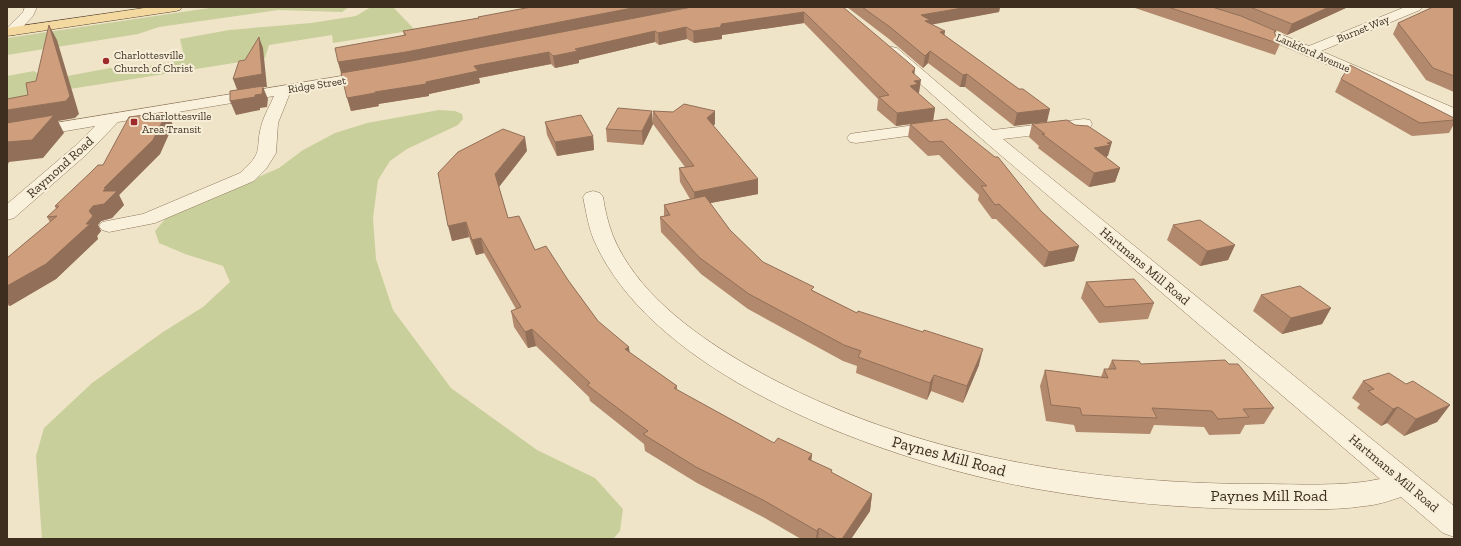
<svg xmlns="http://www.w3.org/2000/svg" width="1461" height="546" viewBox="0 0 1461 546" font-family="'Zilla Slab',serif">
  <rect width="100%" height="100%" fill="#f0e4c8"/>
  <path fill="#c9cf9b" d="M216,7H349L342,12L278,10L159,27L138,34L7,55V38Z
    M371,7H393L415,30L333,43L332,35L269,45L265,58L7,99V76L34,71L46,80L110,68L128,70L177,61L184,56L180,39L229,30L311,23L356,16Z
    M439,110L455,111L462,114L463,119L458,125L407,149L390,161L378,180L373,218L376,259L393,310L451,388L537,450L595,478L623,509L620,531L613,539H42L36,456L44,428L92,383L163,332L203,307L230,282L223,266L185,254L159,243L155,231L166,218L279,168L303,150L335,133L367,123Z"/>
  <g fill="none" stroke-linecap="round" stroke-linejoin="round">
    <defs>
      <path id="minor" d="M25,7H37L33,16L15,35H7V28L23,12Z
        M1186,7H1205L1247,20L1309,46L1405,7H1422L1420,10L1321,51L1454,108V119L1237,26L1188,10Z
        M892,47L897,48L993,130L1084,119L1090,120L1092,124L1090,128L1084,129L1003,139L1454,506V537L1443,533L1401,497C1389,501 1377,505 1365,506C1332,511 1295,509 1261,509C1186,509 1111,502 1037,489C896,464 653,381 593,238C588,225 586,211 583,197L586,193L593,191L600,193L603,197C605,210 608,223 613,236C636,291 690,331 740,361C896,453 1082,484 1260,484C1297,484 1344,487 1380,479L983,140L887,54L885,51L887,48Z
        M372,71L377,72L379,75L377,78L290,93L278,123L276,153L266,169L254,181L155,223L109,232L102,230L99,226L102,222L143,214L240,173C266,150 254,150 262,123C265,114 270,105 274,96L118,122L87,154L14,218L7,220V204L75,146L95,126L7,141V131Z
        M938,122L944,123L946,127L944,131L856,143L850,142L847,138L850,134L856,133Z"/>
      <path id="major" d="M151,7H182L180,10L176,11L7,36V28Z"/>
    </defs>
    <use href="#minor" stroke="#8d765c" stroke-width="1"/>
    <use href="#major" stroke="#5b4430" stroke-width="1"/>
    <use href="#minor" fill="#faf1dc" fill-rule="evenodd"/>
    <use href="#major" fill="#f3d9a0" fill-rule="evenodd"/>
  </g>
  <path fill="#b2896c" d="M843,7L914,74L919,93H918L935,108L933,121L1041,211L1079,246L1074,261L1044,267L996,219H992L978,200L979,195L939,155L928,156L908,137L910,124L896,126L877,110L878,99L804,23L722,35V39L694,43L687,39L659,45L655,42L579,60V63L555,68L551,64L479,78L480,83L429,94V96L378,104L379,106L351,111L338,62L404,35L403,31L478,18V17Z
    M847,7H1000L999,12L931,24L945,31L944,35L1019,89L1050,109L1014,126L965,87H960L928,63L923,68L889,39Z
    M1132,7H1348L1287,35L1244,18L1276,31L1275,34L1280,44L1275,55Z
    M1454,7V92L1426,80L1393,34L1398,23Z
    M1341,79L1454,118V124L1449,133L1412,136L1335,92Z
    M653,111L715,124L713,126L758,179V194L710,203L730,230L763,262L814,291L857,313L979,365L963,403L931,391L927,400L856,373L857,366L843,361L748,309L701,274L661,232L660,217L664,216V205L690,199L680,182L679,168L685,167L653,124Z
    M545,122L593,136L594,150L557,156L547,135Z
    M653,124L643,145L607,142L606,129Z
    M1032,124L1108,156H1107V158L1120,168L1115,182L1089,187L1038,148L1039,146L1029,137Z
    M173,125L160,154L119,195L124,205L112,218L101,221L98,225L101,231L97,236L98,239L56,279L10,306L7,305V258L50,222L47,217L56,209L55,206L103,165Z
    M527,151L499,187L508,218L535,250L568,280L598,321L630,353L677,386V390L774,443L812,454L811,460L832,473L872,494L870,511L851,539H801L763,517L697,483L645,451L644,444L590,401L589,397L536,346L528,348L514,327L511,311L516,309L484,253L476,255L469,237L452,241Z
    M1173,225L1235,245L1228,260L1200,266L1167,240Z
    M1086,282L1154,303L1148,319L1099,323L1081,298Z
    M1261,295L1331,308L1322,324L1282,334L1253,311Z
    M1112,360L1141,364H1229L1274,408L1264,424L1245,425L1240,434L1209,435L1204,427L1154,425L1150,434L1076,432L1074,425L1046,421L1040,386L1045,370L1101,377L1104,369H1108Z
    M1363,381L1406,384L1450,405L1437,422L1404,436L1387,423L1381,426L1357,408L1360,404L1352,398Z"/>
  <path fill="#916f58" d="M637,7H692L342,75L338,62Z
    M968,7H1000L999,12L930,25L929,31L921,15Z
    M1329,7H1348L1287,35L1292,24Z
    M804,12V23L722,35V39L694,43L693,31L721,24Z
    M49,25L57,40L79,114L75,118L58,121L64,133L43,158L9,162L7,166V110L66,101Z
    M686,27L687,39L659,45L658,33Z
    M655,31V42L579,60V63L555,68L553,56L575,49Z
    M945,31L943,43L940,32Z
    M259,37L263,48L267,87H263L268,99L267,107L260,108V110L236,115L230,101L238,92L233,79L262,74Z
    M930,51L928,63L923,68L925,56Z
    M549,52L551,64L479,78L480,83L429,94V96L378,104L375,92L426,82L474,66Z
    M915,68L914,80L912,72Z
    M967,74L965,87H960L963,75Z
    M921,80L919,93H917L910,86L914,81Z
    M375,93L379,106L351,111L347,98Z
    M935,108L933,121L896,126L897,113Z
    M1050,109L1047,122L1014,126L1017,113Z
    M652,111L653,124L643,145L642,131Z
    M715,111V124L707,131V118Z
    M167,112L173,125L160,154L119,195L124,205L112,218L101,221L98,225L101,231L97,236L98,239L56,279L10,306L7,301V286L86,224L89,211L103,191L104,188Z
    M593,136L594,150L557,156L555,142Z
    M525,137L527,151L498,188L495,174Z
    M1112,142L1108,156H1107L1106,159L1094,148L1107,143Z
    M1120,168L1115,182L1089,187L1094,173Z
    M758,179V194L695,206L694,192Z
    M466,222L469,237L452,241L448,226Z
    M481,238L484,253L476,255L472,240Z
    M1235,245L1228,260L1200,266L1207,251Z
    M1079,246L1074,261L1044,267L1049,252Z
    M1331,308L1322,324L1282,334L1291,318Z
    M532,329L536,346L528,348L525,332Z
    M629,347L631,363L625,349Z
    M983,349L979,365L963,403L967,386Z
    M934,375L931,391L927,400L930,383Z
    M1450,405L1437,422L1404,436L1416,419Z
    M1398,407L1387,423L1381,426L1393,409Z
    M812,454L810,471L808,459Z
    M872,494L870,511L851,539H842Z
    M819,528L818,539H816L817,531Z"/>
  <path fill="#cf9f7d" stroke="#916f58" d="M531,7H637L406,52L338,62L335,48L406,35L403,31L479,18L478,17Z
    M692,7H843L915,68L912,72L921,80L914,81L918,84L910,86L935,108L897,113L879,97L889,95L804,12L721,24L722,25L720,26L722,27L693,31L686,27L658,33L655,31L575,49L578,51L553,56L549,52L474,66L478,71L426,82V84L375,92V93L347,98L341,73L406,62Z
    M862,7H968L921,15L930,20L925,21L945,31L940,32L1019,89H1023L1050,109L1017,113L967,74L963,75L930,51L925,56L890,27Z
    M1168,7H1212L1241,16L1276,31L1274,32L1280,44Z
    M1250,7H1329L1292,24Z
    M1433,7H1454V76L1433,68L1398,23Z
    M49,25L70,96L66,101L7,110V99L28,95L26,83L36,81Z
    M259,37L262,74L233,79L239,61L245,60Z
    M1350,65L1454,118V120L1420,123L1341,79Z
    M263,86L262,94L255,95V97L230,101V91Z
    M684,104L715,111L707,118L758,179L694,192L679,168L694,166L653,111L673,112Z
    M618,108L652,111L642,131L606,129Z
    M167,112L153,140L104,188H106L103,191H117L104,204L93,206L89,211L93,216L86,224H90L46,264L7,286V258L57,216L47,217L59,206H55L90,173L98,165H103L129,117Z
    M54,115L32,140L7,142V123Z
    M581,115L593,136L555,142L545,122Z
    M947,119L995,157H998L1041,211L1079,246L1049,252L999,204L995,205L981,186H987L942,141L930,142L910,124Z
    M1067,120L1075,125L1088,126L1112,142L1107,143L1111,145L1094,148L1120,168L1094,173L1042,134H1045L1032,124Z
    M503,129L525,137L495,174L508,218L519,216L535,250L546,246L568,280L598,321L629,347L625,349L677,386L674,388L774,443L778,438L812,454L808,459L832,470L831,472L872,494L842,539H837L819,528L817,531L763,500L696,467L643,434L648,431L587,385L590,383L532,329L525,332L511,311L521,307L481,238L472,240L466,222L448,226L438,173L458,152Z
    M705,196L730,230L763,262L814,287L811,290L857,313L858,311L923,332L924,330L983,349L967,386L934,375L930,383L858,357L861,351L844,345L749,294L700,258L660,217L670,215L664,205Z
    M1200,220L1235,245L1207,251L1173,225Z
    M1134,279L1154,303L1105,307L1086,282Z
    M1300,286L1331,308L1291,318L1261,295Z
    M1112,360L1139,361L1141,364L1225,360L1229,364H1238L1274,408L1243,409L1249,417L1218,419L1212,411L1152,408L1157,418L1082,415L1080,408L1051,405L1045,370L1108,378L1104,369H1116Z
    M1389,373L1406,384L1413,381L1450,405L1416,419L1398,407L1393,409L1368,391L1374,389L1363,381Z"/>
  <g fill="#9e2a2b" stroke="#f7eed8" stroke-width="1.5">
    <circle cx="106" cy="61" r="4"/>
    <rect x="130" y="118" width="8" height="8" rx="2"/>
  </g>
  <g text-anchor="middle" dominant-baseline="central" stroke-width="4" stroke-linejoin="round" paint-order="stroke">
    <g font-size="11" fill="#3d2e20" stroke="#f7eed8">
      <text transform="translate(1363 29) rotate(-22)">Burnet Way</text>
      <text transform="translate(1313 53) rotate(24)">Lankford Avenue</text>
      <text transform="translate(317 85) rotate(-9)">Ridge Street</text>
    </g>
    <g font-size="11" fill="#3d2e20" stroke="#f7eed8" text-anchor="start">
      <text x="114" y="55">Charlottesville<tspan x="114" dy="13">Church of Christ</tspan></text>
      <text x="142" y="116">Charlottesville<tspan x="142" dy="13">Area Transit</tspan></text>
    </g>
    <g font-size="13" fill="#3d2e20" stroke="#f7eed8">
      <text transform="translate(60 167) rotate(-42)">Raymond Road</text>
      <text transform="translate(1145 266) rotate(40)">Hartmans Mill Road</text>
      <text transform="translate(1394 473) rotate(40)">Hartmans Mill Road</text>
    </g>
    <g font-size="16" fill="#3d2e20" stroke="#f7eed8">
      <text transform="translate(949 456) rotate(15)">Paynes Mill Road</text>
      <text x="1269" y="495">Paynes Mill Road</text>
    </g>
  </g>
  <rect width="1461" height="546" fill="none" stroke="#3d2e20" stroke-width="16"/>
</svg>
